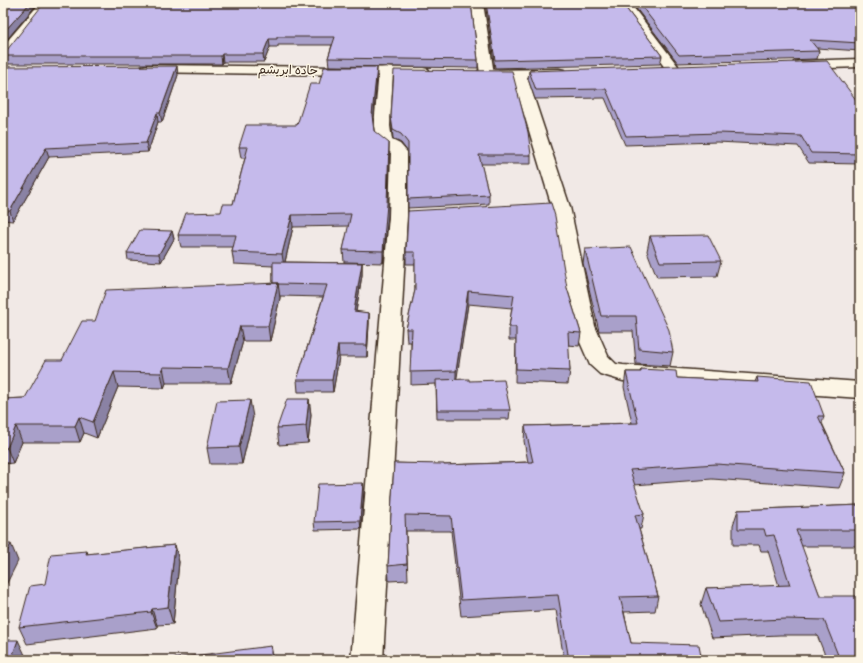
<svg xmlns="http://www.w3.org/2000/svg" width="863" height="663" viewBox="0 0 863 663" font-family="Caveat,'Playpen Sans Arabic',sans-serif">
  <rect width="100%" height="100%" fill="#f1e9e6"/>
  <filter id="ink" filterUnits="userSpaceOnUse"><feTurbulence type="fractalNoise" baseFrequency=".025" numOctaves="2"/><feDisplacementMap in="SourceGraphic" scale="8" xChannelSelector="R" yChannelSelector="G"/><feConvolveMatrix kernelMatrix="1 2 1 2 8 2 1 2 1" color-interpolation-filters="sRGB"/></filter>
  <g filter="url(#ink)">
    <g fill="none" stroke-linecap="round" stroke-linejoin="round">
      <defs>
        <path id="street" d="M40,3H52L8,57L3,58V46Z
          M471,3H483L494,74L492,77H482L480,74Z
          M620,3H630L678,66L680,69L678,72H668L621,8L619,5Z
          M386,67L391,68L393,71L390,126L392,140L400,144L407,152V216L383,660H351L389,216L391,153L376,142L374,126L379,71L381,68Z
          M519,70L524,71L526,74L570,207L595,326L608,356L616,364L623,365L860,382V398L623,381L600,374L590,365L573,326L552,207L512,74L514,71Z"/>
        <path id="secondary" d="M860,59V67L799,69L794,68L792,65L794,62L799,61Z
          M147,65L423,68L428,69L430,72L428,75L423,76L142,72L140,69L142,66Z
          M559,69L564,70L566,73L564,76L483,78L478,77L476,74L478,71L483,70Z"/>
      </defs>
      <use href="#street" stroke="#3b2a1e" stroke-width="3"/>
      <use href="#secondary" stroke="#3b2a1e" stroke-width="3"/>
      <use href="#street" fill="#fcf5e5" fill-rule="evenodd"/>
      <use href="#secondary" fill="#fcf5e5" fill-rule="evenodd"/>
    </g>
    <path fill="#a9a0ca" stroke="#3b2a1e" d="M471,3L478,60V68L329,66L328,58L332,45H278V47H270L264,62H223L222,64H3V50Z
      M485,3H622L662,56L660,64L495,68Z
      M632,3H860V51L817,48L819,51L817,59L678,63Z
      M3,67L178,75L162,122H158L148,152L49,157L13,221L3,220Z
      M529,71L860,105V164L809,163L798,146L717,142L625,145L605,98L535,99L528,79Z
      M377,78L373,122L374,131L389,154L388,216L383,263L344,262L343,250L349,226L293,227L285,262L362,263V275L356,312L369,313V324L367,357H339L333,392H298L297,380L323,297L280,296V298L270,341H243L231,383H166L164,388L118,387L97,438L84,433L80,442H22L13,463L3,464V399L25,398L62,360L95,321L273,283V266L234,264L232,252L233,247H181L178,235L221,212L233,204L245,158H241L239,147L297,125L319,84Z
      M391,117L531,155V164H481L489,195V204L408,208V152L401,143L393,139L392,126Z
      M408,211L567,288L581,333L579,346L568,345L570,371L568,384L515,382L516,340H509V327L512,308L468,304L456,379L469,381L510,410L509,419H437L436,384L411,385V342H407L406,329L415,290V264H406V252Z
      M172,231L174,239L161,262L128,260L127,253Z
      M650,236L721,261L717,276L657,277L647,251Z
      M585,249L673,352L670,366L636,364L633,331H599L583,263Z
      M641,369L677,378L755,382L757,377L824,416L822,423L845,473L839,488L712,479L634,485L644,514L641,529H639L658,596L655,611L624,612L631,643L702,660H564L556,610L461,616L451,531H406L408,580L389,581L388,566L394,463L444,465L528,462L524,441L525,426L632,423L624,387L626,372H640Z
      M309,399L311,415L308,443L279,445L277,428Z
      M253,417L242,464H210L207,448Z
      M363,483L364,492L361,529L315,530L314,522Z
      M860,505V546H801L820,596L860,660H827L817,635H780L712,638L701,604L706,588L779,586L768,551H761L759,545H733V525L738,510Z
      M175,545L179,562L173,624L157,625V628L27,644L19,627L87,551L88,554Z"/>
    <path fill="#8a82a4" stroke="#3b2a1e" d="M30,3H38L3,44V33Z
      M269,39L270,47L264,62L263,54Z
      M222,54L223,62L222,64L221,56Z
      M177,66L178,75L162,122L160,113Z
      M377,67V78L373,126L372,115Z
      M157,113L158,122L148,152L146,143Z
      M389,143V154L388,216L383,263V251Z
      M46,148L49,157L13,221L10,211Z
      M292,215L293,227L284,266L282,254Z
      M172,231L174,239L161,262L159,254Z
      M362,263V275L354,323V311Z
      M278,283L280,298L270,341L268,326Z
      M468,291V304L456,384V371Z
      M369,313V324L367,357V345Z
      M240,326L243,341L231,383L228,368Z
      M338,345L339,357L333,392L332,380Z
      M163,367L166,383L164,388L161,373Z
      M114,372L118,387L97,438L93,422Z
      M309,399L311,415L308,443L306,426Z
      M250,400L253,417L242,464L239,447Z
      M79,417L84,433L80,442L75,426Z
      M16,426L22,442L13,463L7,448Z
      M363,483L364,492L361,529L360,521Z
      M11,544L18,561L3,591V559Z
      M175,545L179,562L173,624L168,607Z
      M152,609L157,625V628L151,612Z
      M18,640L25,655L23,660H11Z
      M271,646L274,660H271Z"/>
    <path fill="#c5baeb" stroke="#3b2a1e" d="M3,3H30L3,33Z
      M44,3H471L478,60L328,58L335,37H277V39H269L263,54H222L221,56H3V50H7Z
      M486,3H622L662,56L495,60Z
      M639,3H860V43L810,40L819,51L679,55Z
      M827,61L860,105V154L811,153L801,136L719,133L626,136L606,89L536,90L529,71Z
      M177,66L160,113H157L146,143L46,148L10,211H3V67Z
      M324,67H377L372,115L374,131L389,143L387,204L383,251L343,250L351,214L292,215L282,254L232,252L236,235H178L186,213L221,212L223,204H233L248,147H239L246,125H297L310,84H319Z
      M394,70L512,71L528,132L531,155H479L489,195L408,199V143L401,134L393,130L391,117Z
      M551,203L555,216L567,288L581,333L568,332L570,371L516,369V327H509L514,295L468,291L456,371L410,372L412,329H406L415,290V252H406L408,211Z
      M140,230L172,231L159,254L127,253Z
      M708,235L721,261L660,262L650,236Z
      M631,247L669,330L673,352L639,349L636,316H601L585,249Z
      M273,262L362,263L354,311L369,313L367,345H338L332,380H297L327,285L278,284V283H273Z
      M278,283L268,326H240L228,368L163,367L161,373L114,372L93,422L79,417L75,426H16L7,448H3V399L25,398L46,360H62L82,321H95L106,290Z
      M641,369L676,371L677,378L758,382L757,377L811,381L824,416H818L845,473L716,464L630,470L644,514L635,515L658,596L620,597L631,643L699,645L702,660H569L558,595L461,600L451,516L405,515L407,564L388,566L394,463L444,464V465L533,462L525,426L638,423L626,372H641Z
      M469,379V381L504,380L510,410H437L436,380Z
      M287,399H309L306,426L277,428Z
      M250,400L239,447L207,448L217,401Z
      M363,483L360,521L314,522L318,484Z
      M860,505V530H796L820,596H860V660H840L824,620L786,619L718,622L706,588L790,585L774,535L766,536L764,529H738V510Z
      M3,544H11L3,559Z
      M175,545L168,607L152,609L151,612L19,627L30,586L45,584L51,554L87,551L86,554Z
      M3,640H18L11,660H3Z
      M271,646V660H161Z
      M148,655L147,660H117Z"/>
  </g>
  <g text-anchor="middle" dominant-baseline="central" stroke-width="3" stroke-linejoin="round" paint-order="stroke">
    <g font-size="12" fill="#3b2a1e" stroke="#fcf5e5">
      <text transform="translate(288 70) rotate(1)">جاده ابریشم</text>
    </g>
  </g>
  <rect width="863" height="663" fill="none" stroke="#fcf5e5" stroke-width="16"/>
  <rect x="8" y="8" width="847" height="647" fill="none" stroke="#3b2a1e" stroke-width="1.5" filter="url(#ink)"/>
</svg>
